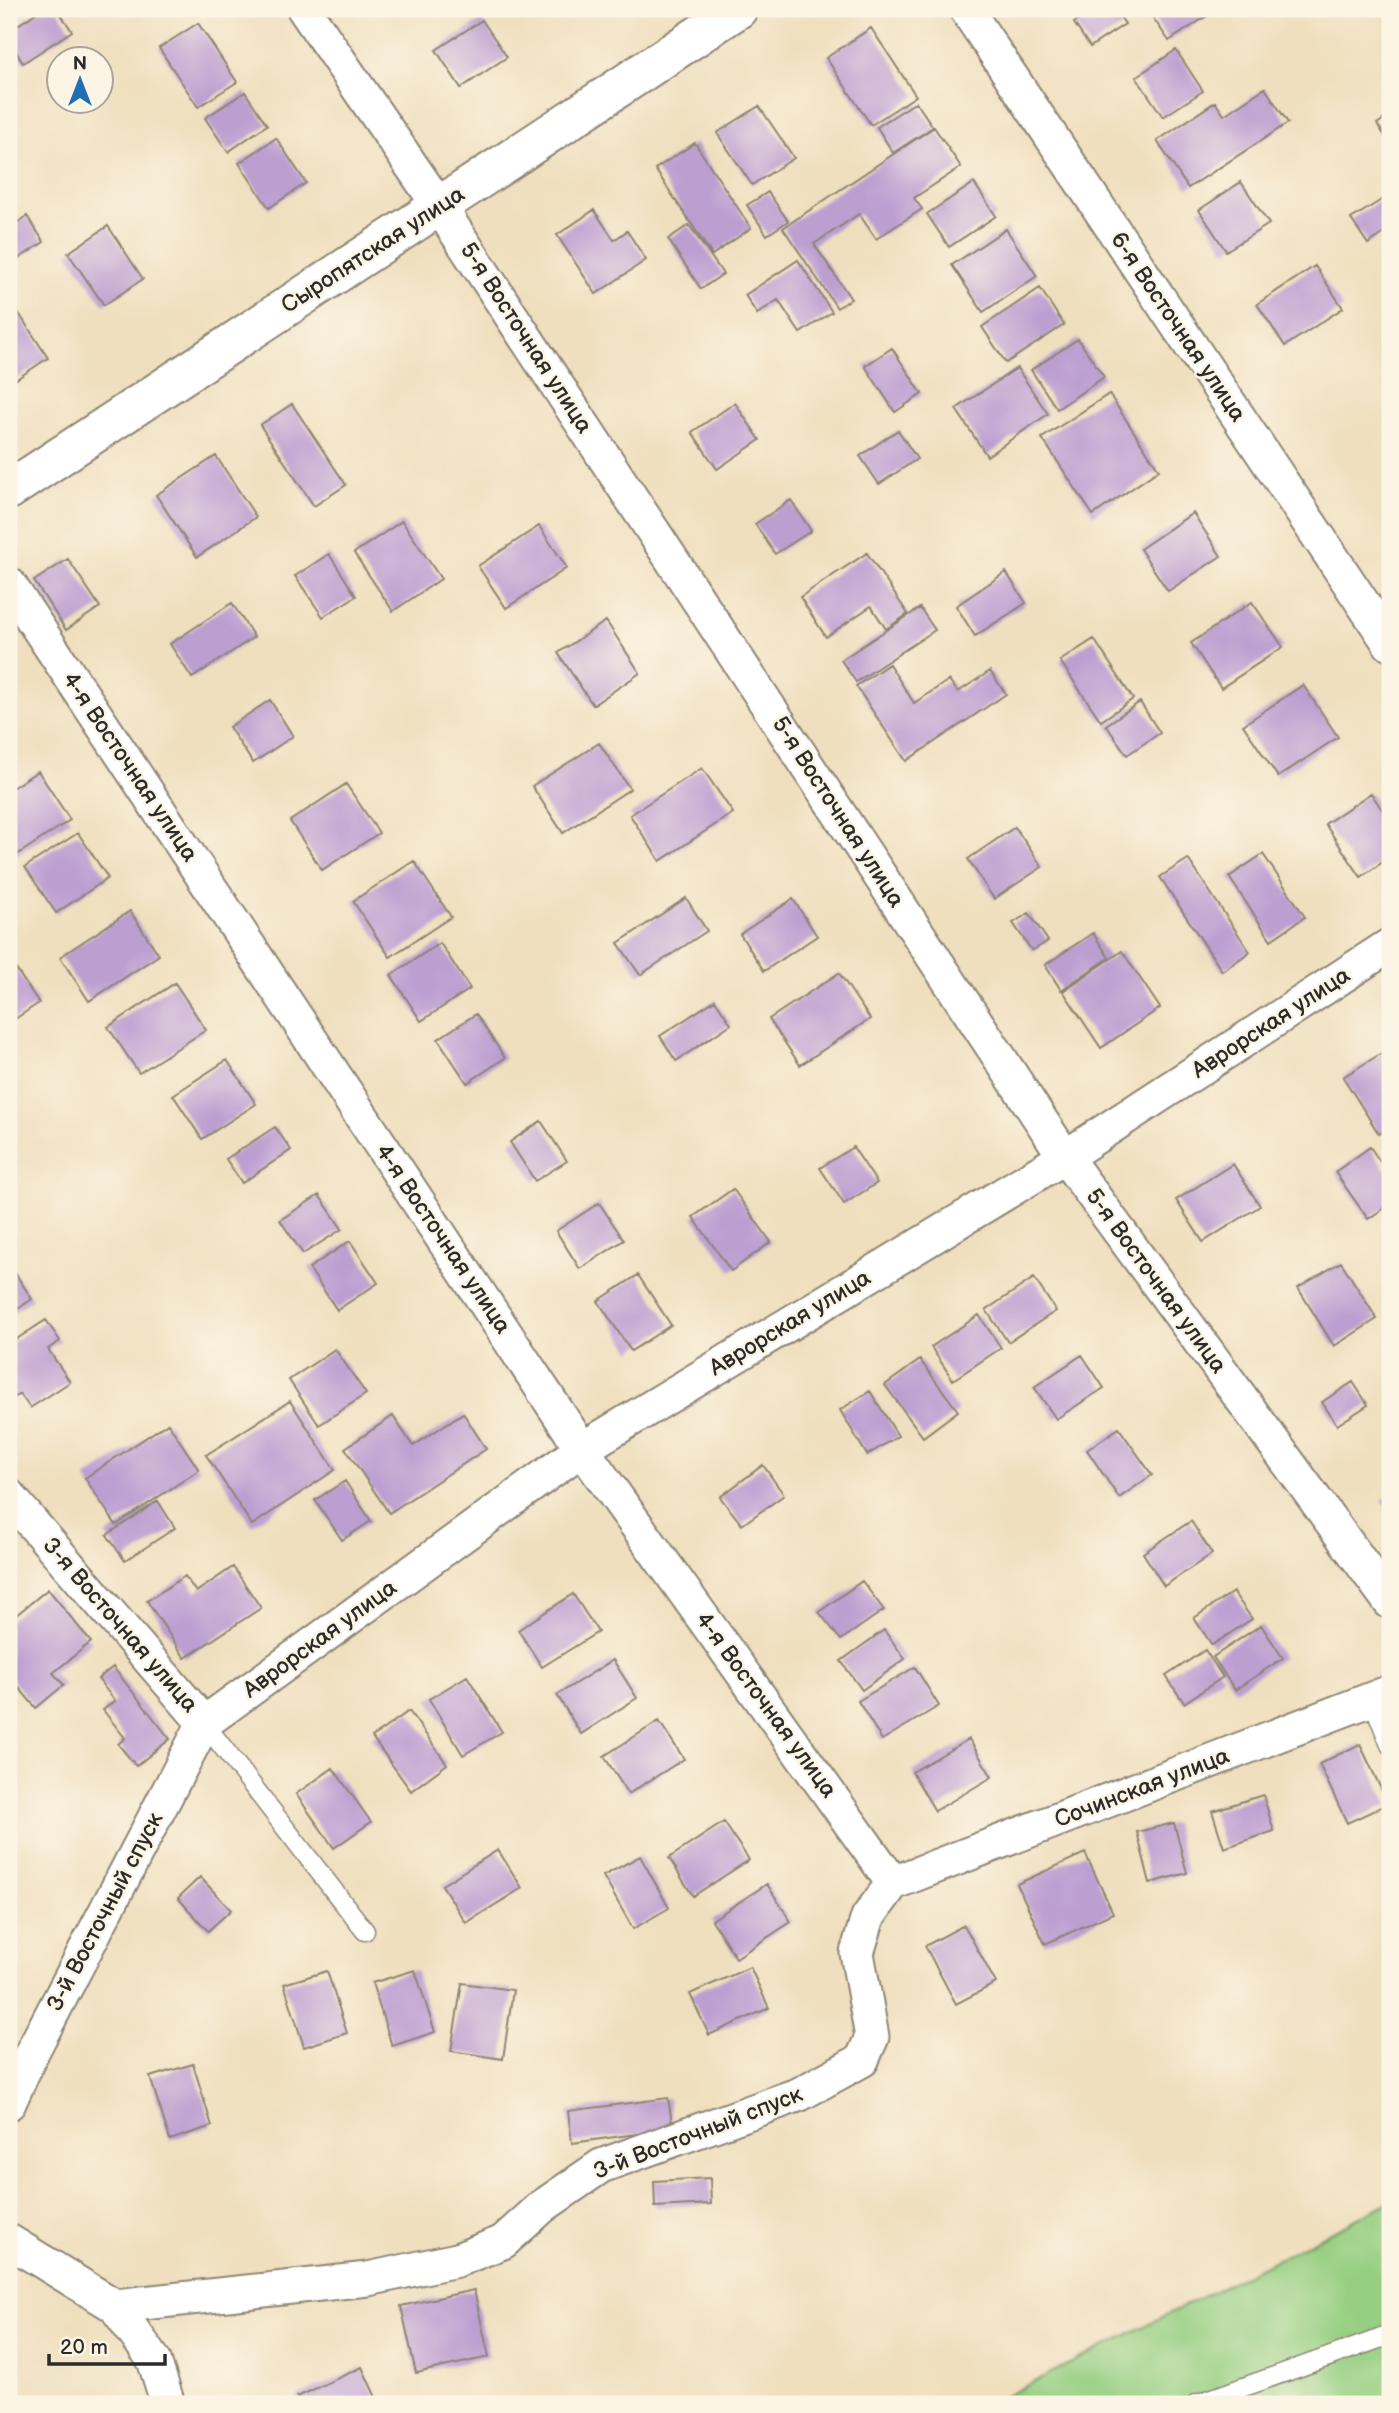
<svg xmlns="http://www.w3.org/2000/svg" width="1399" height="2413" viewBox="0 0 1399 2413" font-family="'Balsamiq Sans',sans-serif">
  <rect width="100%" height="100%" fill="#fcf5e5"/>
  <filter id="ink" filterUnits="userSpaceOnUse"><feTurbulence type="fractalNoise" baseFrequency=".0143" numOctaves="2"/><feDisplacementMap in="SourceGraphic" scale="14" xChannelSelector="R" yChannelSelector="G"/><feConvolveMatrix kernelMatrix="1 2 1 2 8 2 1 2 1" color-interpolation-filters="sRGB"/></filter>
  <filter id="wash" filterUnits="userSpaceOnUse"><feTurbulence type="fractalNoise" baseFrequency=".00686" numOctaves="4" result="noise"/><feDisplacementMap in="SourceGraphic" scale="28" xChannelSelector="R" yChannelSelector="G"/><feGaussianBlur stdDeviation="1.57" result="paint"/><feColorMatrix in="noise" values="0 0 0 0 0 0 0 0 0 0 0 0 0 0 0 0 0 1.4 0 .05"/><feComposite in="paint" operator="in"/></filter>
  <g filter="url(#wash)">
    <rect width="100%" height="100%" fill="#efdfbe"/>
    <path fill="#96cf82" stroke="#607d56" stroke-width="2" d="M1390,2202V2404H990Z"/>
    <g id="blocks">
      <path fill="#bc9ed1" d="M42,9H57L72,31L23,63L9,40V31Z
        M1097,9H1115L1125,24L1090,47L1074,23Z
        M1147,9H1207L1210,14L1169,41Z
        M482,20L507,57L461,88L436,50Z
        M198,23L237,82L198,107L159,48Z
        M871,28L916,96L871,125L826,58Z
        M1176,50L1203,91L1163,117L1136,77Z
        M1265,88L1288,123L1188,188L1157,141L1215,102L1224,115Z
        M245,92L267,125L228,152L205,118Z
        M916,102L933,127L893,153L877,127Z
        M759,106L794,158L752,185L717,133Z
        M1390,115V144L1377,124Z
        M934,127L961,167L914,198L922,209L876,239L859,214L814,244L851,299L837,308L783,228Z
        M276,138L306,183L269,208L239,163Z
        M695,143L751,228L712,255L655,169Z
        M1241,182L1269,224L1226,251L1199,210Z
        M974,183L996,216L949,247L927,214Z
        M768,192L788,221L767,235L747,205Z
        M1383,199L1390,210V229L1368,244L1351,219Z
        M594,210L614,240L627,231L646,260L596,294L557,235Z
        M27,216L44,242L9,265V228Z
        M689,225L723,274L701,289L668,239Z
        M108,226L143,279L104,305L68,253Z
        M1006,229L1037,276L983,312L952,265Z
        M798,260L832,312L800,333L778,300L757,314L745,295Z
        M1315,266L1343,308L1285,346L1257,304Z
        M1040,288L1064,325L1006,363L982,327Z
        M18,312L48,358L9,384V318Z
        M1078,339L1104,377L1057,409L1031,370Z
        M892,348L922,394L895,412L865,366Z
        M1017,368L1048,414L987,456L956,409Z
        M1109,394L1159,470L1093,515L1042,438Z
        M735,403L760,440L717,469L692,432Z
        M292,404L346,485L314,506L260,425Z
        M898,430L917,459L879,484L860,456Z
        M216,456L256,517L197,557L156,495Z
        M791,500L811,531L775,554L755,524Z
        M1193,513L1221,556L1168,591L1140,549Z
        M402,521L441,579L393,611L354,553Z
        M539,526L567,568L506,608L478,566Z
        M867,553L908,614L886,629L871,606L826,637L800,597Z
        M329,554L356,596L323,617L295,576Z
        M68,559L100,607L66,630L34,581Z
        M1006,572L1026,603L975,636L956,606Z
        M1252,602L1283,647L1221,688L1191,643Z
        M232,603L254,637L192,678L170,644Z
        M920,608L935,630L856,682L841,660Z
        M606,621L640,673L593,705L558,653Z
        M1094,639L1133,699L1101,721L1060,661Z
        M889,664L914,703L949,680L958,692L990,671L1006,694L906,761L856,686Z
        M1303,685L1338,737L1278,777L1243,725Z
        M270,700L293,736L253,763L229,727Z
        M1140,702L1160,733L1127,755L1106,725Z
        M599,743L630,789L563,833L532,786Z
        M702,768L733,813L660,861L630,815Z
        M38,771L70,820L9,860V823L11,822L9,818V790Z
        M346,784L379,833L322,870L290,821Z
        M1371,793L1390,822V857L1361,877L1325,824Z
        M1015,827L1042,867L994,899L968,859Z
        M78,833L108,878L56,913L25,867Z
        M1263,854L1305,917L1271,940L1229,877Z
        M1188,859L1250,952L1222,971L1160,877Z
        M414,861L451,917L390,957L353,901Z
        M686,898L707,931L640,975L618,943Z
        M793,899L817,936L764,971L740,934Z
        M130,911L159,955L89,1001L60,957Z
        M1029,913L1048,941L1032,951L1013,923Z
        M1093,933L1109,958L1061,990L1045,965Z
        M440,943L470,989L421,1021L391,975Z
        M1122,951L1160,1008L1101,1048L1063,991Z
        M16,969L39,1003L9,1023V973Z
        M839,973L870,1019L800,1065L769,1019Z
        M175,983L206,1030L139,1073L108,1027Z
        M715,1000L731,1024L676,1061L660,1036Z
        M476,1014L505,1058L467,1083L438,1039Z
        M1385,1051L1390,1059V1127L1379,1134L1343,1077Z
        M227,1060L256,1104L202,1139L173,1095Z
        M541,1121L567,1161L535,1181L510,1142Z
        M275,1127L291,1150L242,1183L226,1159Z
        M853,1147L877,1183L844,1204L820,1168Z
        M1370,1147L1390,1176V1204L1368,1219L1335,1172Z
        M1233,1164L1260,1206L1203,1242L1176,1200Z
        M733,1189L771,1242L731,1271L693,1217Z
        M319,1195L342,1229L303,1254L280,1220Z
        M599,1203L624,1240L580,1269L556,1231Z
        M350,1241L378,1283L337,1310L309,1268Z
        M1341,1262L1377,1319L1334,1346L1298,1288Z
        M9,1264L32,1299L9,1315Z
        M638,1275L671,1325L631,1351L598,1301Z
        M1034,1278L1056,1311L1008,1342L986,1310Z
        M979,1315L1001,1348L953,1380L931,1347Z
        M46,1320L60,1341L48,1349L70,1382L30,1408L20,1394L9,1401V1344Z
        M335,1349L366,1394L319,1425L289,1380Z
        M1082,1355L1104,1388L1056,1419L1034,1387Z
        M920,1360L958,1411L923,1437L885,1385Z
        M1353,1382L1368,1405L1337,1425L1322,1402Z
        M870,1391L898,1436L867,1455L840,1410Z
        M290,1401L335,1470L252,1525L206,1455Z
        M463,1413L486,1449L389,1513L345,1448L393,1416L413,1446Z
        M168,1423L199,1470L116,1525L85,1478Z
        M1119,1428L1152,1475L1119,1498L1087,1450Z
        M763,1465L784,1495L742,1525L720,1497Z
        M345,1481L371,1521L342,1540L315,1500Z
        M1390,1495V1513L1382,1500Z
        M158,1501L175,1528L125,1561L107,1535Z
        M1191,1521L1212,1554L1164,1586L1143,1553Z
        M233,1567L261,1608L185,1658L147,1601L185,1576L196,1592Z
        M862,1581L884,1610L841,1640L819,1612Z
        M48,1589L91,1642L53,1673L64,1685L36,1708L9,1676V1621Z
        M1233,1592L1252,1619L1212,1645L1194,1618Z
        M573,1594L598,1632L542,1667L518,1630Z
        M1261,1625L1283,1658L1235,1690L1213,1657Z
        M884,1630L905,1659L862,1690L841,1661Z
        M1205,1650L1223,1677L1184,1703L1166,1676Z
        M613,1660L637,1698L581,1734L557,1695Z
        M113,1667L170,1739L136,1766L118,1744L125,1738L103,1710L115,1701L98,1679Z
        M915,1667L939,1706L882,1740L858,1701Z
        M467,1676L502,1732L463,1755L429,1699Z
        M409,1711L447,1764L411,1791L372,1737Z
        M659,1721L684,1759L628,1794L604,1756Z
        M969,1739L992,1777L935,1811L912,1772Z
        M1360,1744L1388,1804L1347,1823L1319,1764Z
        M333,1768L371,1822L334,1848L296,1794Z
        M1263,1795L1274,1831L1224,1848L1212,1811Z
        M724,1822L749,1860L693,1896L669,1858Z
        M1174,1823L1187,1873L1150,1883L1137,1832Z
        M498,1850L522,1888L466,1923L442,1885Z
        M1085,1853L1113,1913L1045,1944L1017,1884Z
        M640,1856L669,1908L633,1929L603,1876Z
        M200,1877L231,1910L208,1931L178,1898Z
        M767,1884L791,1922L736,1958L712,1920Z
        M964,1925L996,1983L956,2004L925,1946Z
        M750,1967L769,2008L709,2035L690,1994Z
        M415,1970L435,2032L392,2046L372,1983Z
        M327,1971L347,2033L304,2047L284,1984Z
        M462,1983L513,1990L503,2059L451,2051Z
        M193,2064L212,2126L170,2140L150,2077Z
        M668,2098L673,2129L572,2143L568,2111Z
        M710,2178L711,2204L655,2207L654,2181Z
        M474,2290L489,2357L416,2373L401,2306Z
        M362,2367L379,2404H300L297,2397Z"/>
    </g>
  </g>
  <g filter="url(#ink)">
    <use href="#blocks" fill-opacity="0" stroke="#8d8574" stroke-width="2"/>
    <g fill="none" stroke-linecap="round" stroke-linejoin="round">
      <defs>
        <path id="lane" d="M1372,1699L1390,1745
          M204,1723L365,1931
          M1196,2404L1390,2335"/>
        <path id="street" d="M304,9L439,206L1065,1157L1390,1602
          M966,9L1390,644
          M9,584L582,1449L893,1883
          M9,1496L204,1723
          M893,1883L1390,1692
          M9,2103L32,2052L204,1723L582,1449L1065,1157L1390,945
          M9,2241L115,2306L154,2360L168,2404
          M115,2306L368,2279L457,2260L503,2242L543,2206L601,2166L800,2094L862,2060L872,2037L857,1953L868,1917L893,1883"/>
        <path id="secondary" d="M9,490L738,9"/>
      </defs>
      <use href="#lane" stroke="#8d8574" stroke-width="21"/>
      <use href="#street" stroke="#8d8574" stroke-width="37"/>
      <use href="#secondary" stroke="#8d8574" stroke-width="42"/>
      <use href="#lane" stroke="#fff" stroke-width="18"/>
      <use href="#street" stroke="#fff" stroke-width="33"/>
      <use href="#secondary" stroke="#fff" stroke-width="38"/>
    </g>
  </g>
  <g text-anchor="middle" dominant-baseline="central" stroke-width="5" stroke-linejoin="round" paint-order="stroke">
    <g font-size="23" fill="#2b2b2b" stroke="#fcf5e5">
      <text transform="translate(373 250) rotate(-33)">Сыропятская улица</text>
      <text transform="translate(1178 327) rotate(56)">6-я Восточная улица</text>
      <text transform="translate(526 338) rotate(57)">5-я Восточная улица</text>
      <text transform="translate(130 767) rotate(56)">4-я Восточная улица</text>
      <text transform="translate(838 812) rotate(57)">5-я Восточная улица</text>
      <text transform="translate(1271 1023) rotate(-33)">Аврорская улица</text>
      <text transform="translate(443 1239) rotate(56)">4-я Восточная улица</text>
      <text transform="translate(1156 1281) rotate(54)">5-я Восточная улица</text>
      <text transform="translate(790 1323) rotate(-31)">Аврорская улица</text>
      <text transform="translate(120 1625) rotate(49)">3-я Восточная улица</text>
      <text transform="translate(320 1639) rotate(-36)">Аврорская улица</text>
      <text transform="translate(766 1705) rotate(54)">4-я Восточная улица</text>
      <text transform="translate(1142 1788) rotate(-21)">Сочинская улица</text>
      <text transform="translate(105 1912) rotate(-62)">3-й Восточный спуск</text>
      <text transform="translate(698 2133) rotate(-21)">3-й Восточный спуск</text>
    </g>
  </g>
  <rect width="1399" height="2413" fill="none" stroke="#fcf5e5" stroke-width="35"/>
  <g transform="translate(80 80)"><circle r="33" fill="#fcf5e5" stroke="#a8a49b" stroke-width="2"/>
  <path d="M0-5L12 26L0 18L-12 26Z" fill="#1f6fb2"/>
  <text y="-10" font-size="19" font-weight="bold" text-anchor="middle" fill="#2b2b2b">N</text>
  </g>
  <path d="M49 2354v10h116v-10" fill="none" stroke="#2b2b2b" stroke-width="3.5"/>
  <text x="60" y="2354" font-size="21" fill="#2b2b2b" stroke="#fcf5e5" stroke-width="5" paint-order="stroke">20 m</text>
</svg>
